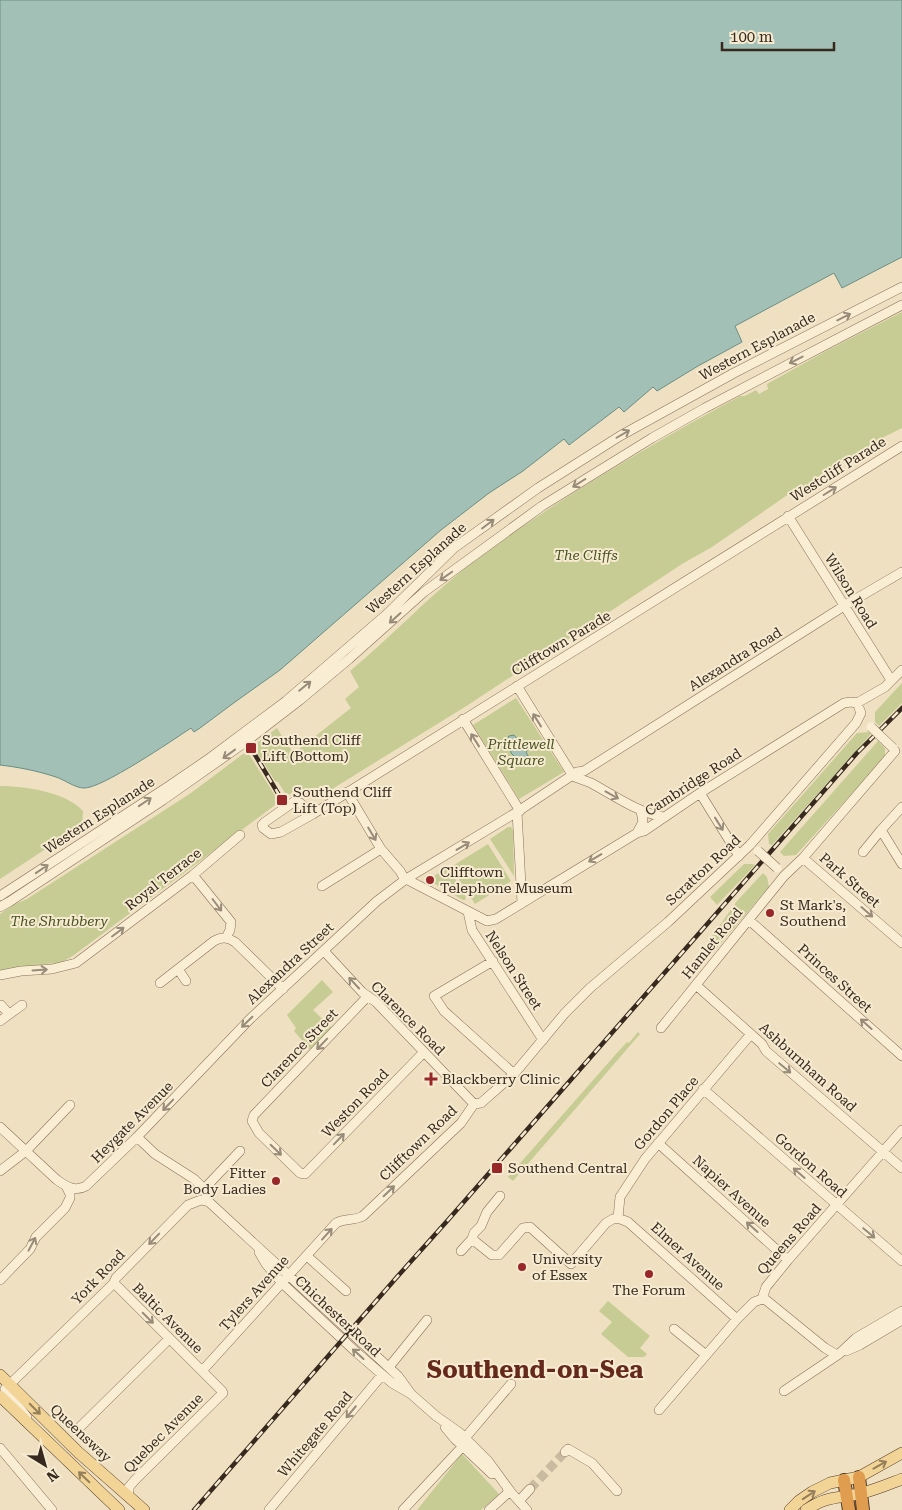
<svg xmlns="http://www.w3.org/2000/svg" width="902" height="1510" viewBox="0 0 902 1510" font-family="'Roboto Serif',serif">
  <rect width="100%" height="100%" fill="#eee0c0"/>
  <path fill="#c7cc94" d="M902,312V428L884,437L810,485L799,487L712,547L682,564L468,705L316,799L295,791L287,796L278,782L275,781L253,746L277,728L286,743L294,753L351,708L345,699L359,687L350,671C391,637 427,598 469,565C482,555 496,546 509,536C583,484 661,439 740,396H745L756,390L759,394L768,389L767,384L826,351Z
    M902,683V703L879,726L875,722V712Z
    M516,698L564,772L519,799L473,725Z
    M869,732L871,734L772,845L769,844L768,834L857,733Z
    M878,741L885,748V757L796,855L784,856L780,852Z
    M247,751L279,802L74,955L61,963L43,964L32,969L8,971L0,970V914L13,905L27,899L191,793Z
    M0,786C25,786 66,792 83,811L82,825L0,879Z
    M508,827H511L513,830L514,876L490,839Z
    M488,844L511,881L475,904L451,867Z
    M744,864H752L755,865L717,905L710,897Z
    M448,867L466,897L465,900H463L428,880Z
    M763,873L767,877L769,887L699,969L693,963L737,901Z
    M322,980L333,992L313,1010L332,1028L311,1051L294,1031L296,1028L287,1015Z
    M638,1032L640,1034L513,1181L508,1177L616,1054L627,1042L629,1043Z
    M608,1301L650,1336L640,1348L647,1354L644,1357H628L601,1334L612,1322L599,1311Z
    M462,1454L499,1494L481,1510H417Z"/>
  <path fill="#a3c0b7" stroke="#6a8e85" d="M0,0H902V257L842,288L834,273L735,326L742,342L698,366L657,391L653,387L624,412L619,407L569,445L564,439L523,471L489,493L441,530L280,670L235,702L200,728L194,732L191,728C173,740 101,789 84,788C75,788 65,780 56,777C38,771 18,767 0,765Z
    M514,735L518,740L520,739L526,744L528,750L526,752L529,758L526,762H522L518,757L516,758L511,753L509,746L511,745L508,738L509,736Z"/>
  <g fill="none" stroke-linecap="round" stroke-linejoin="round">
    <path stroke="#c9bb9f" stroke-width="9" stroke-dasharray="9 4.5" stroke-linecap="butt" d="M530,1489L565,1452"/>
    <defs>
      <path id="minor" d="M788,516L891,680
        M517,686L573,776
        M463,719L520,811
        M573,776C578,779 585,780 591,783C615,796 637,812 663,817
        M347,792L381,849L400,871L405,880
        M700,793L739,856
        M902,807L881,830L902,864
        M517,812L522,903
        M313,814L300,803L295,801L265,822L262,825L263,828L271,834L281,832L313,814L902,446
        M637,833L643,822L641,811
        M863,852L881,830
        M803,858L902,943
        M193,875L231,922L230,930L226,938
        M406,879L487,921L496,919L637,833L644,831L700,793L844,703L851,702L857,703L885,687L902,670
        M322,886L381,849
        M0,896L169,786L207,760L286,701L387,614L454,548L538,488L620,436L734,373L902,287
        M0,907L9,902L163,800L244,743L300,700L349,659L424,592L542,506L652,438L705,408L902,305
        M468,912L472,930L543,1040
        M749,920L902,1056
        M324,951L362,992L376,1002L474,1104
        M493,961L434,996L444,1011L514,1074
        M178,969L186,981
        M0,975L21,971L52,969L76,963L193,875L240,835
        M160,983L214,941C222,937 227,937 235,942L283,989
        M696,985L762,1044L766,1051L902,1168
        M368,996L254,1115L252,1121L259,1133L300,1173L305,1174L424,1052
        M1,1005L9,1014
        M0,1021L22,1005
        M661,1028L784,876L803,858L895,751
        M703,1089L902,1261
        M474,1104L481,1103L514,1074L565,1013L590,988L668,922L750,845L856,723L861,713L857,703
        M0,1127L57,1180C67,1187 75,1192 86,1186L137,1137L250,1019L377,901L406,879L517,812L577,772L584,771L844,606L902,572
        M137,1137L155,1154L194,1179L204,1189L209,1202L398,1376L411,1394
        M658,1143L788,1260
        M0,1171L26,1151L70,1105
        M204,1189L240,1151
        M618,1218L620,1197L645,1159L751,1034
        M618,1218L628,1222L737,1319
        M472,1239L492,1255H499L523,1228L530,1227L571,1264L606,1223L613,1219L618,1218
        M461,1251L472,1239L474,1233L481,1226L487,1212L500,1196
        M259,1252L266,1264L282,1283L356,1352L392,1383L411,1394L436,1416L460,1433L488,1461L510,1491
        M307,1256L346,1291
        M0,1280L30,1249L36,1237L65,1208L70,1198V1194L66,1186
        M113,1284L116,1285L222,1391L223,1393L135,1480L129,1487L128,1496
        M762,1299L766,1287L788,1260L902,1130
        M762,1299L766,1300L825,1348L837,1355
        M674,1329L706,1355
        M846,1351L860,1345L902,1320
        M389,1367L427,1320
        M202,1371L336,1223C345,1218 354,1221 363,1216L461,1123L474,1104
        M784,1391L839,1354L856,1338L902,1311
        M659,1410L737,1319L754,1302L762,1299
        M27,1417L5,1389L113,1284L116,1278L188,1205L201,1200L209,1202
        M445,1427L455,1439L492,1474
        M78,1429L169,1339
        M465,1438L511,1384
        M0,1448L52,1510
        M565,1452L568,1449L592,1463L617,1491
        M507,1488L527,1510
        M519,1501L530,1489
        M269,1510L382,1375
        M403,1510L463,1446
        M489,1510L510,1491"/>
      <path id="major" d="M0,1375L78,1452L144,1510
        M0,1396L119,1510
        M790,1510L799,1501L812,1492L830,1483L859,1477L902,1453
        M806,1510C828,1495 838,1499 862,1493C875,1490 889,1484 902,1479"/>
      <path id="highway" d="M859,1477L863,1510
        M844,1480L849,1510"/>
    </defs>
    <use href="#minor" stroke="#887058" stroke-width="10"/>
    <use href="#major" stroke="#553f2c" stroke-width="12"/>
    <use href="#highway" stroke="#553f2c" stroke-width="14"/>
    <use href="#minor" stroke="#f9edd4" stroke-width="9"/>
    <use href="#major" stroke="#f3d497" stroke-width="11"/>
    <use href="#highway" stroke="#e09d4f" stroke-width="12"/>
    <defs>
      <path id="rail" d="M251,748L282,800
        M194,1510L397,1277L448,1220L857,753L902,708"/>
    </defs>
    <use href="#rail" stroke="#37291d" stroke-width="4.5"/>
    <use href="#rail" stroke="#f6ead0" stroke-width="2.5" stroke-dasharray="8" stroke-linecap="butt"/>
    <defs>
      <path id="minor-bridge" d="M871,727L893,748
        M758,851L777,868"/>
    </defs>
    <use href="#minor-bridge" stroke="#887058" stroke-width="10" stroke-linecap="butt"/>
    <use href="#minor-bridge" stroke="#f9edd4" stroke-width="9"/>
  </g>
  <defs><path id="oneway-shaft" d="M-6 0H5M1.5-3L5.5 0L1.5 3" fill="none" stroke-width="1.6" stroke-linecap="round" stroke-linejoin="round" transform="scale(1.25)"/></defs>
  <g stroke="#988b78">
    <use href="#oneway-shaft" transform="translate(844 317) rotate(-27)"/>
    <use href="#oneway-shaft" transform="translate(796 360) rotate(153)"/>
    <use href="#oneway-shaft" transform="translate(623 434) rotate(-30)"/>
    <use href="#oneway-shaft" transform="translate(579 483) rotate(148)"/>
    <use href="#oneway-shaft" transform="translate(830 491) rotate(-32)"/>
    <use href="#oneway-shaft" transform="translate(488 524) rotate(-37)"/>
    <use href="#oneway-shaft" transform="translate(446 576) rotate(145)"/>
    <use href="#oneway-shaft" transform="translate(395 618) rotate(138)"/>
    <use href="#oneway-shaft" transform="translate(305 686) rotate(-39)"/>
    <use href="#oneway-shaft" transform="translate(537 720) rotate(-122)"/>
    <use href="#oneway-shaft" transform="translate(475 740) rotate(-122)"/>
    <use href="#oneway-shaft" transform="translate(229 754) rotate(144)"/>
    <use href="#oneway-shaft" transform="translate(612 795) rotate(29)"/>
    <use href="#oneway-shaft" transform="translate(145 802) rotate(-34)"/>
    <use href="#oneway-shaft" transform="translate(719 824) rotate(58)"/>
    <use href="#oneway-shaft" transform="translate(372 834) rotate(59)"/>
    <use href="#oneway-shaft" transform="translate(463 846) rotate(-31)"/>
    <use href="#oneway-shaft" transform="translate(595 858) rotate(149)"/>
    <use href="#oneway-shaft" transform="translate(42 869) rotate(-34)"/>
    <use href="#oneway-shaft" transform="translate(217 905) rotate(53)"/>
    <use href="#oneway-shaft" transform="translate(867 912) rotate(41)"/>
    <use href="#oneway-shaft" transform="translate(118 932) rotate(-37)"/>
    <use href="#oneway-shaft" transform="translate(40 970) rotate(-4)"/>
    <use href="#oneway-shaft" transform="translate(354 983) rotate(-133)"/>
    <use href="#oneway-shaft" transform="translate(247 1022) rotate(136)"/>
    <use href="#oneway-shaft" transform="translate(866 1024) rotate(-138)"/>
    <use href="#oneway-shaft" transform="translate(322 1044) rotate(134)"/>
    <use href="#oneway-shaft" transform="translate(785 1068) rotate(40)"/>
    <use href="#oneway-shaft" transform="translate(168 1105) rotate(134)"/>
    <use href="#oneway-shaft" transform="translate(339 1139) rotate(-46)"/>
    <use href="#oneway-shaft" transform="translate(276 1150) rotate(44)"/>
    <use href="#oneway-shaft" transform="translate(799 1173) rotate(-139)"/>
    <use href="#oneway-shaft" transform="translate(389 1191) rotate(-44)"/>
    <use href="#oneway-shaft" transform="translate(752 1227) rotate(-138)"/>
    <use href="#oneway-shaft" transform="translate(869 1233) rotate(40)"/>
    <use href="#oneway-shaft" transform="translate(327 1234) rotate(-48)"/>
    <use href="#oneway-shaft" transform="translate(154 1239) rotate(134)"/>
    <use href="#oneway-shaft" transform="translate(32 1244) rotate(-62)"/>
    <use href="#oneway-shaft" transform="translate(148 1318) rotate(45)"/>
    <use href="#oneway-shaft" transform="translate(358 1354) rotate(-138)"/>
    <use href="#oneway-shaft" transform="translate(351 1412) rotate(130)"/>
  </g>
  <g stroke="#957e5a">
    <use href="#oneway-shaft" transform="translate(35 1409) rotate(45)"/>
    <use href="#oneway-shaft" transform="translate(880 1465) rotate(-29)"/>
    <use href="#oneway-shaft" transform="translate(84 1477) rotate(-136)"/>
    <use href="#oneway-shaft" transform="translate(809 1495) rotate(-33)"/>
  </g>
  <g fill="#98272a" stroke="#f6ead0" stroke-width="2">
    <rect x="245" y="742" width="12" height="12" rx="2.5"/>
    <rect x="276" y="794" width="12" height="12" rx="2.5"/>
    <circle cx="430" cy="880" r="5"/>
    <circle cx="770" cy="913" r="5"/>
    <path d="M428.5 1071.5h5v5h5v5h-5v5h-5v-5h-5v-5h5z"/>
    <rect x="491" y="1162" width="12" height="12" rx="2.5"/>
    <circle cx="276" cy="1181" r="5"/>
    <circle cx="522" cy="1267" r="5"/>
    <circle cx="649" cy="1274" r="5"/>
  </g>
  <g text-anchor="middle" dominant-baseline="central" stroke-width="4" stroke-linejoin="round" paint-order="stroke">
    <g font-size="14" fill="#37291d" stroke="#f6ead0">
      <text transform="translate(757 346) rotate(-28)">Western Esplanade</text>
      <text transform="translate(838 469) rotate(-32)">Westcliff Parade</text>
      <text transform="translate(416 568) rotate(-42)">Western Esplanade</text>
      <text transform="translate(851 591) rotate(58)">Wilson Road</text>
      <text transform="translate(561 643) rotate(-31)">Clifftown Parade</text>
      <text transform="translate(735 659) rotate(-32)">Alexandra Road</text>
      <text transform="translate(693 782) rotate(-33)">Cambridge Road</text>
      <text transform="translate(99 815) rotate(-33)">Western Esplanade</text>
      <text transform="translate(703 870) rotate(-43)">Scratton Road</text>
      <text transform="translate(163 879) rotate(-38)">Royal Terrace</text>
      <text transform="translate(850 880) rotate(41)">Park Street</text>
      <text transform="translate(712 943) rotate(-51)">Hamlet Road</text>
      <text transform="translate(290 963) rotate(-43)">Alexandra Street</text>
      <text transform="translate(514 970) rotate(57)">Nelson Street</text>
      <text transform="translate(835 978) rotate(42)">Princes Street</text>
      <text transform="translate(408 1018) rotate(45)">Clarence Road</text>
      <text transform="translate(299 1048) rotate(-46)">Clarence Street</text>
      <text transform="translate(808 1067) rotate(42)">Ashburnham Road</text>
      <text transform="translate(355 1103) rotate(-46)">Weston Road</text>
      <text transform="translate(666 1113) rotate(-50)">Gordon Place</text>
      <text transform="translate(132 1122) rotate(-45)">Heygate Avenue</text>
      <text transform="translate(418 1143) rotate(-44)">Clifftown Road</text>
      <text transform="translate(811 1165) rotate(41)">Gordon Road</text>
      <text transform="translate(732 1191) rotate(42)">Napier Avenue</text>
      <text transform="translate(789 1239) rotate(-49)">Queens Road</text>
      <text transform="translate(688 1256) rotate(42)">Elmer Avenue</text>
      <text transform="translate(98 1277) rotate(-46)">York Road</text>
      <text transform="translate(254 1293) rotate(-48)">Tylers Avenue</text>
      <text transform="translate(338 1316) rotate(43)">Chichester Road</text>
      <text transform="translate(168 1318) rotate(45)">Baltic Avenue</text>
      <text transform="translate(81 1433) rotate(43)">Queensway</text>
      <text transform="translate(163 1433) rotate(-45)">Quebec Avenue</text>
      <text transform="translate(315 1434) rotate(-50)">Whitegate Road</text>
    </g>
    <g font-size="14" font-style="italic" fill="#495423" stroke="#f6ead0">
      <text x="586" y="555">The Cliffs</text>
      <text x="521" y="744">Prittlewell<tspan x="521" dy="16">Square</tspan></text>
      <text x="59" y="921">The Shrubbery</text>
    </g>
    <g font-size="14" fill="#37291d" stroke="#f6ead0" text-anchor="start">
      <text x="262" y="740">Southend Cliff<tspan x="262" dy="16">Lift (Bottom)</tspan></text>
      <text x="293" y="792">Southend Cliff<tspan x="293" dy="16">Lift (Top)</tspan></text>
      <text x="440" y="872">Clifftown<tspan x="440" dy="16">Telephone Museum</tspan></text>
      <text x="780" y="905">St Mark's,<tspan x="780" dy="16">Southend</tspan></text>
      <text x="442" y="1079">Blackberry Clinic</text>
      <text x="508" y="1168">Southend Central</text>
      <text x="266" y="1173" text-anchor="end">Fitter<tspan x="266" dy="16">Body Ladies</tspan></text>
      <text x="532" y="1259">University<tspan x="532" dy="16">of Essex</tspan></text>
      <text x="649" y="1290" text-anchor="middle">The Forum</text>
    </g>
    <g font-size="24" font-weight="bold" fill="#64291b" stroke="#f6ead0">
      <text x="535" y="1370">Southend-on-Sea</text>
    </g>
  </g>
  <g transform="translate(45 1465) rotate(143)" stroke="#f6ead0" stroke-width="4" paint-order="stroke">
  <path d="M0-4L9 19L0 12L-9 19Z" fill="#37291d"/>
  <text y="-8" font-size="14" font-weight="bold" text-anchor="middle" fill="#37291d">N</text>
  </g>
  <path d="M722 42v8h112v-8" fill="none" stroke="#37291d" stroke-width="2.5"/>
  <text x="730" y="42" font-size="15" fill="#37291d" stroke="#f6ead0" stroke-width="4" paint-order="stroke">100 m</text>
</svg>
